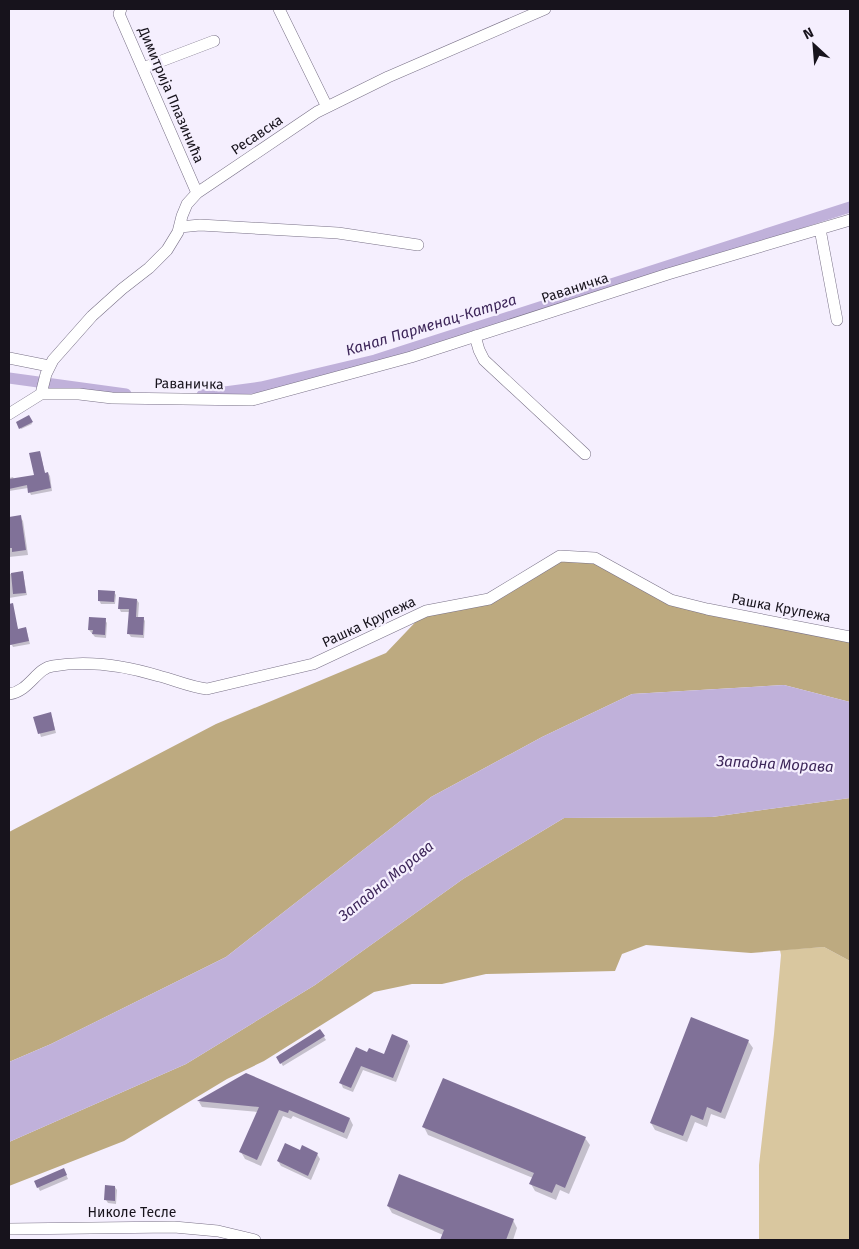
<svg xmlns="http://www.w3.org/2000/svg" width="859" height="1249" viewBox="0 0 859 1249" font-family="'Fira Sans',sans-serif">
  <rect width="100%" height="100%" fill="#f5effe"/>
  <path fill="#d9c79f" d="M824,947L850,961V1240H759V1165L774,1034L781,955L780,950Z"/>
  <path fill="#bdaa80" d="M560,556L595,558L671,600L850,637V702L784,685L632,694L542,737L431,797L226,957L51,1044L9,1062V832L216,724L386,653L426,611L489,599Z
    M850,798V961L824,947L751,953L646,945L622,954L615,971L486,974L442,984H412L374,992L264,1061L227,1079L124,1141L9,1186V1142L186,1064L315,985L463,879L564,818L712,817Z"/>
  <path fill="#c0b1da" d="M784,685L850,702V798L712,817L564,818L463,879L315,985L186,1064L9,1142V1062L51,1044L226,957L431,797L542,737L632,694Z"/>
  <path fill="#0003" d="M29,417L32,424L21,429L17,422Z
    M40,452L45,474L48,473L50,476L52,491L31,495L28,488L9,491V478L13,477L14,479L35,476Z
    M20,517L23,521L28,555L9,557V520Z
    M23,573L27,595L9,598V574Z
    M114,592L116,595L115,604H101L99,600Z
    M137,600L139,603L138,618H143L145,621L144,638L131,637L129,634L130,612H121L119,608Z
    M14,613L18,630L26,628L30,644L13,647L12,645H9V614Z
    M105,620L107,623L106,638L95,637L89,630Z
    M35,717H52L56,733L41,737Z
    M320,1031L326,1040L283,1066L277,1057Z
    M748,1041L753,1048L725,1119L711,1114L707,1127L695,1122L687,1142L655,1130L651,1123Z
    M408,1042L410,1046L396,1082L363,1070L353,1092L343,1088L341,1083L368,1053L385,1056Z
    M246,1075L350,1119L353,1125L347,1139L293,1116L291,1119L283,1116L261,1166L245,1159L241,1152L258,1112L202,1107L199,1102Z
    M424,1127L585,1138L590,1145L569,1194L560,1190L556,1200L535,1191L531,1184L533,1178L428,1135Z
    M301,1151L317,1154L320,1159L311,1180L281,1166L278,1161Z
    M65,1172L68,1179L40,1191L35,1181Z
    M115,1187L117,1190L116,1204L108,1203L106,1200Z
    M388,1206L513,1220L517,1228L513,1240H441L443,1235L392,1213Z"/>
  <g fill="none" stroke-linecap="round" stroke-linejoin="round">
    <path stroke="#c0b1da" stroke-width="11" d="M9,378L126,394
      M202,395L261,387L375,360L850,207"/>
  </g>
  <path fill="#807198" d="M29,415L33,422L19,429L16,422Z
    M40,451L45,473L48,472L51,488L28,493L27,485L9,489V479L34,475L29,453Z
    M21,515L26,550L12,552V548H9V517Z
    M23,571L26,593L13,594L11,573Z
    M98,590L115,591L114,602L98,601Z
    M119,597L137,599L136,617H144L143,635L127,634L129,609H118Z
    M13,603L18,629L26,627L29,641L10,645L9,604Z
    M89,617L106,618L105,635L92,634L93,630H88Z
    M51,712L55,730L38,734L33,717Z
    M691,1017L749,1040L721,1113L707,1107L703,1120L691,1115L683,1136L650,1123Z
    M320,1029L325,1036L280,1064L276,1057Z
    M392,1034L408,1041L393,1078L361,1066L351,1088L339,1083L356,1047L367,1052L369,1048L384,1054Z
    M246,1073L350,1118L344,1133L289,1110L288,1113L279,1110L257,1160L239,1152L259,1107L197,1101Z
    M443,1078L586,1137L565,1188L556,1184L552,1193L529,1184L534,1173L422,1127Z
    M285,1143L300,1150L302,1145L318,1153L308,1176L277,1161Z
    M64,1168L67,1175L37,1188L34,1181Z
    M399,1174L514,1219L506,1240H440L444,1230L387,1206Z
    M105,1185L115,1186V1201L104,1200Z"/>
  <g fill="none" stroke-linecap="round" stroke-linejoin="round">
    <defs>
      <path id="minor" d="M121,9L119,14L197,193
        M279,9L327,107
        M143,68L214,41
        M180,227L200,225L338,233L418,245
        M820,229L837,320
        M475,336L479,350L484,360L585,454
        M9,358L49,366
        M41,394H79L112,398L252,400L411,357L668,274L850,220
        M9,414L41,394L46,374L53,360L92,316L122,289L149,268L167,250L178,232L182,216L187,204L197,193L317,112L388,77L545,9
        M9,694C30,691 36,668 53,666C87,660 126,666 159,676C175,680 190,687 207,689L313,664L426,611L489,599L560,556L595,558L671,600L707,609L850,637
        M9,1229L174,1227L218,1231L255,1240"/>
    </defs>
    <use href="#minor" stroke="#797187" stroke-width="12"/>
    <use href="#minor" stroke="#fff" stroke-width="11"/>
  </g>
  <g text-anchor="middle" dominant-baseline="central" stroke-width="4.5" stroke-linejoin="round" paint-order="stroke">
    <g font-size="14" fill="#17131c" stroke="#f5effe">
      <text transform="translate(171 95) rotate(67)">Димитрија Плазинића</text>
      <text transform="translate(257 135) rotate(-34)">Ресавска</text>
      <text transform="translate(575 288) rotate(-18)">Раваничка</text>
      <text transform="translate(189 384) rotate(1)">Раваничка</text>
      <text transform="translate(781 608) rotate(11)">Рашка Крупежа</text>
      <text transform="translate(369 622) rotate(-25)">Рашка Крупежа</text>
      <text x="132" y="1212">Николе Тесле</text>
    </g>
    <g font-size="15" font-style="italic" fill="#3d2659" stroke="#f5effe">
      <text transform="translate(431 325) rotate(-17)">Канал Парменац-Катрга</text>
      <text transform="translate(775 764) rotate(3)">Западна Морава</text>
      <text transform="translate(386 881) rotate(-39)">Западна Морава</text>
    </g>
  </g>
  <rect width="859" height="1249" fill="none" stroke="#17131c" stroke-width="20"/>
  <g transform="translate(814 45) rotate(334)" stroke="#f5effe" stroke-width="4" paint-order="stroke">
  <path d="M0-4L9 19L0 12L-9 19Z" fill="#17131c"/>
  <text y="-8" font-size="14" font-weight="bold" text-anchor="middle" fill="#17131c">N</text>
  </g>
</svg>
